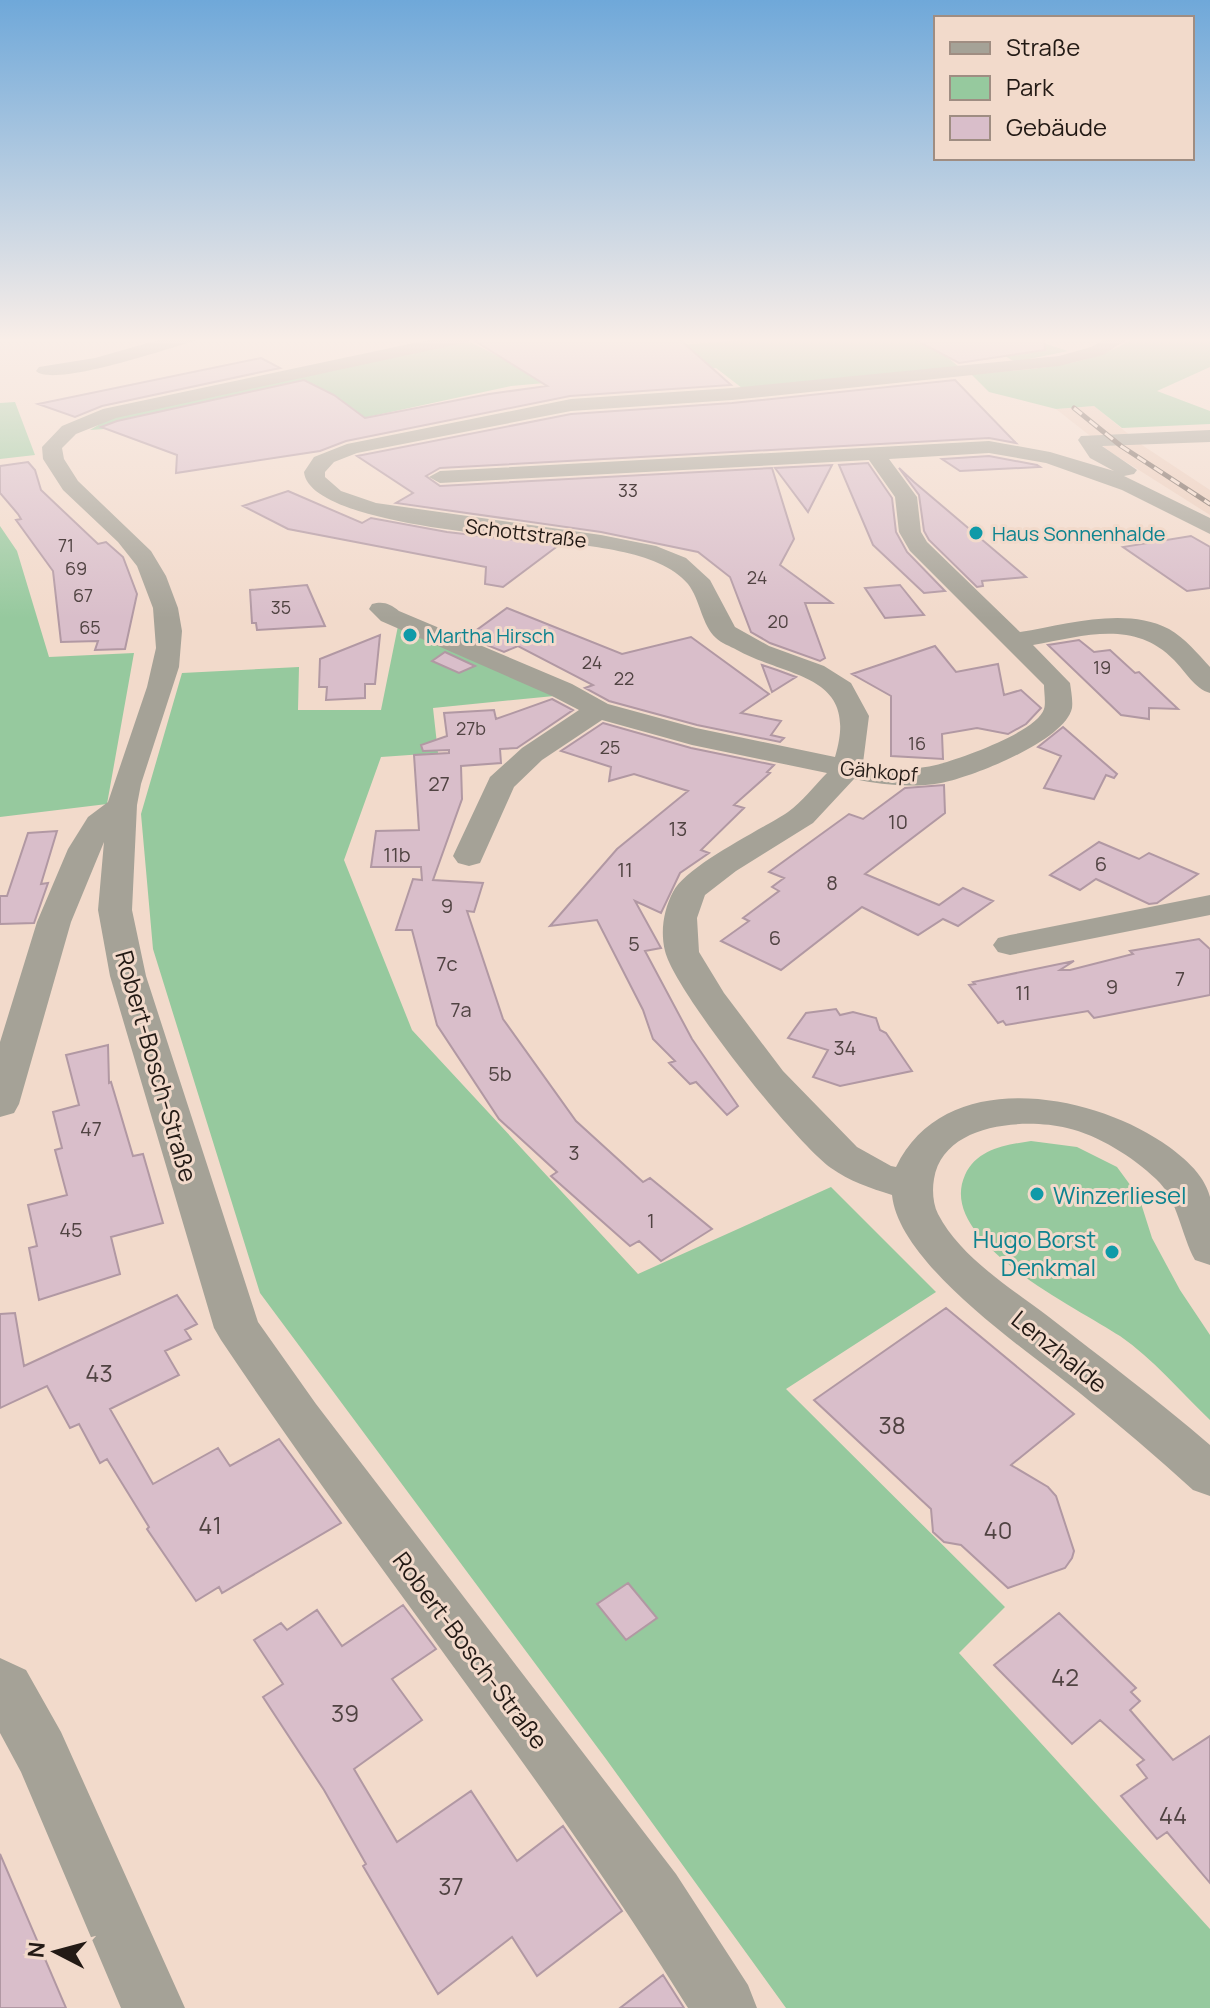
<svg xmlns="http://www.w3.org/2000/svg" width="1210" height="2008" viewBox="0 0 1210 2008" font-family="Manrope,sans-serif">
  <rect width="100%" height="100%" fill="#f2dacb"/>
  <path fill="#ebccba" d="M1094,406L1142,445L1210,490V515L1112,453L1056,409Z"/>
  <path fill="#96c99e" d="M776,337H1024L1068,351L1015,362L977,339L933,345L959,367L742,388L716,368L511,386L312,429L205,422L90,430L110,418L464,339L506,360Z
    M1136,337H1210V367L1157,391L1210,411V424L1122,428L1094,406L1056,409L989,392L971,374C1028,369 1086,369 1136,337Z
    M15,402L35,455L0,459V403Z
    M0,526L17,551L49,657L134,653L107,804L0,817Z
    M398,626L554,696L433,708L438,753L381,757L344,860L412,1030L638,1274L831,1187L936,1292L786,1389L1005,1607L959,1653L1210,1929V2008H786L606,1759L260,1293L153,949L141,814L182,673L299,667L298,710H381Z
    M1031,1141L1077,1147L1117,1167L1139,1197L1152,1238L1180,1290L1210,1335V1420C1181,1392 1152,1358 1120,1336C1078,1308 935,1241 965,1175C977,1149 1005,1145 1031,1141Z"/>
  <path fill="#d9beca" stroke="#b198a3" stroke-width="2" d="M479,337H677L731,385L570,396L346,441L320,451L176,473L177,455L101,427L117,421L304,380L334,395L365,418L489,394L547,386L475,341Z
    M910,337H1044L1045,350L959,363Z
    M261,358L280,368L102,406L75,417L38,404Z
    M955,380L1016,443L989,438L440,468L426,476L440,486L772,468L794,539L780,565L832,603H805L825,658L820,661L770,643L751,632L730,577L698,552L601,532L396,503L413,493L357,456L571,414L732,403Z
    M989,456L1037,465L1040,467L960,471L942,459Z
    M28,462L35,470L41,490L98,544L106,542L123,557L137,594L125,649L95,650L98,641L61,642L53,571L16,520L21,519L18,514L0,493V466Z
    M868,463L892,498L896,532L907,552L945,591L924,593L873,545L839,465Z
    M832,465L808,512L775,468Z
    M899,468L914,482L1026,577L982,581L983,586L977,587L929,540L924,531L919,495Z
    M288,491L362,523L371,518L447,532L559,545L503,587L485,584L486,567L288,529L243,506Z
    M1191,536L1210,547V588L1187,591L1123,547Z
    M307,585L325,626L257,630L256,623H252L250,590Z
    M900,585L924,615L885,618L865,588Z
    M507,608L622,654L691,637L769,694L741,713L781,721L771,735L784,738L780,742L697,725L609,701L585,688L593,685L518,646L504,652L467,637Z
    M380,635L375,684H365V698L326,700L327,687H319L320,659Z
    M1079,640L1094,652L1110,650L1135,673L1139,672L1178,709L1149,708V719L1121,715L1048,645Z
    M935,646L956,672L998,664L1004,695L1021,690L1041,708L1026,724L1008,734L977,728L942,734L943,759L891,756V696L852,674Z
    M445,652L475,666L459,673L432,661Z
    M762,665L777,670L796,677L772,692Z
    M552,699L573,710L517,748L500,749L501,763L461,766L462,799L433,880L483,883L474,912L467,911L503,1019L576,1121L643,1182L650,1178L712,1229L661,1261L639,1241L630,1246L551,1176L557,1172L499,1119L437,1025L412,930H396L413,879L422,880L421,867H371L376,831L419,830L414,755L449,753V750L423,751L421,745L447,736L444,713L494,710L496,719Z
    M603,723L691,748L774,765L767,772L770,773L734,805L744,808L701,850L709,853L680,873L661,913L635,901L661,948L645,951L692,1039L738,1106L727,1115L696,1082L690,1084L669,1063L675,1061L653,1039L643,1010L597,920L550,926L617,849L688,791L634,774L609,781L611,767L561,751Z
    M1063,727L1117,774L1114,778L1106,775L1094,799L1044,788L1061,756L1038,747Z
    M944,785L945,813L865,874L939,905L963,888L993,901L958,926L943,919L918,935L862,907L781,970L721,941L749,921L743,918L779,891L772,887L784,878L769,872L849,814L863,819L905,788Z
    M57,831L41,884L48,883L34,923L0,924V896H7L28,833Z
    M1099,842L1139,859L1149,853L1198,874L1157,903L1149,904L1096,879L1080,890L1050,875Z
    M1199,939L1210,949V995L1094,1018L1088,1011L1006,1025L1003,1021L998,1023L969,985L975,984L973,982L1074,961L1060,970H1070L1133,954L1130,951Z
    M836,1009L840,1015L853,1012L876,1018L880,1030L886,1033L912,1071L840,1086L813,1077L828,1050L788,1038L806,1013Z
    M108,1045L109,1083L111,1082L133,1156L143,1154L163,1223L111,1237L120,1274L39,1300L29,1248L37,1246L28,1205L67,1195L55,1150L62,1148L53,1112L79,1105L66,1055Z
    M177,1295L197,1324L185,1330L191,1339L165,1351L179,1375L110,1409L153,1484L218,1448L230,1466L279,1439L341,1523L222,1593L219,1587L196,1601L147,1529L149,1527L107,1459L100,1463L79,1424L70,1428L47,1386L0,1408V1314L15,1313L24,1366Z
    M946,1308L1074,1414L1011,1465L1048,1487L1056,1496L1074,1551L1072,1558L1065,1568L1008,1588L961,1545L944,1542L933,1532L931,1509L814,1400Z
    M628,1583L657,1618L626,1640L597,1604Z
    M403,1605L436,1649L392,1679L422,1720L354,1769L397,1842L471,1791L517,1861L563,1826L622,1911L537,1976L512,1937L438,1994L363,1866L366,1864L324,1790L263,1697L283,1684L254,1640L281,1623L287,1630L317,1610L342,1646Z
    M1059,1613L1136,1688L1131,1692L1140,1701L1130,1710L1173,1760L1210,1736V1883L1167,1832L1157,1839L1121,1796L1147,1778L1137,1765L1144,1760L1100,1720L1072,1744L994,1665Z
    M0,1854L66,2008H0Z
    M663,1975L684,2008H620Z"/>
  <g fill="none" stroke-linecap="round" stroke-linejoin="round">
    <path fill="#a5a297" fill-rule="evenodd" d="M169,337H197L195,341C169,348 53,388 36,371L39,367L95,358Z
      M442,337H476L468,342L116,418L76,434L62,448L64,459L78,481L151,551L166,576L178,608L182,631L179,667L141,784L137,805L132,910L146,976L258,1322L316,1404L676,1874L748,1985L757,2008H688C545,1777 372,1566 221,1340L214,1328L110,976L98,910L104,842L71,922L19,1104L14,1113L0,1117V1042L37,922L68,849L88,817L108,802L147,687L156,648L153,608L137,566L118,542L63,490L43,459L42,447L62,426L103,409Z
      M1109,337H1131L1103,355L1059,366L732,400L571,411L357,453L334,462L325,472V477L341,491L376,503L601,535L656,546L686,558L710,580L735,627L769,646L824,666L851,683L869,716L863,763C886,768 913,771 936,765C959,759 1037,732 1044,709C1046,703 1044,692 1044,685L910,551L899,532L895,497L869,460L440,483L429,477L440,471L989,441L1050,452L1114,471L1090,458L1078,440L1081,436L1210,430V442L1102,446L1137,470L1134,474L1124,476L1210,518V534L1122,490L1046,463L989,453L889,459L917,497L921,532L927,542L1020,632C1065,625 1125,606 1169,629C1185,638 1198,654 1210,667V693C1195,689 1185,671 1174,660C1134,619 1084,636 1033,645L1070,683C1071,690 1073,701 1072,708C1065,741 972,777 941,783C911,788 883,785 854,779L813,823L736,871L705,895L697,918L699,952L724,993L783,1071L857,1147L891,1166L896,1167C944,1067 1087,1092 1162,1142C1181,1155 1204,1173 1210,1197C1210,1217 1210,1244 1210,1265L1195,1260C1181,1235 1178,1199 1156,1179C1133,1157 1098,1135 1067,1128C1024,1118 943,1123 934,1179C932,1190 933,1204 938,1214C961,1258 1011,1288 1049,1317C1103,1359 1158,1400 1210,1445V1496L1193,1490C1157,1457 1119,1425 1081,1394C1028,1351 899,1265 892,1195C870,1188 849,1181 831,1168C796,1144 674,990 665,951C660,931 664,909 673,892C687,865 761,830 788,812C802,802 814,786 827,773L692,745L602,720L542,760L514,787L480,863L469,866L458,863L453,856L490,777L522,748L579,710L552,696L381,621L369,609L372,604C384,601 390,604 399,611L572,684L608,704L696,728L835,757C860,674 790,679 737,650C730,646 721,643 716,638C702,626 700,599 688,584C659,549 583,546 540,540C497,535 309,522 304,472L314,457L347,444L571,399L732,388L1059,356L1091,347Z
      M1210,895V915L1010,955L998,952L993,945L998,938L1010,935Z
      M0,1658L26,1670L61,1732L185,2008H121L21,1772L0,1733Z"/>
    <defs>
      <path id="rail" d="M1074,408L1121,446L1210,504"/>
    </defs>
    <use href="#rail" stroke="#72635a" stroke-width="5"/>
    <use href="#rail" stroke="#f2dacb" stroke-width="3" stroke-dasharray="10" stroke-linecap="butt"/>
  </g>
  <linearGradient id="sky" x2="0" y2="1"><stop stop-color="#6fa8d9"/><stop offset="0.55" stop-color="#f9eee8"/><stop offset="1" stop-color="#f9eee8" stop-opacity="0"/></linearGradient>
  <rect width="1210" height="618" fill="url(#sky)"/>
  <g fill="#0f9aa8" stroke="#f2dacb" stroke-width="3">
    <circle cx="976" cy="533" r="8"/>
    <circle cx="410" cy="635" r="8"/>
    <circle cx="1037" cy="1194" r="8"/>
    <circle cx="1112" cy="1252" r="8"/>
  </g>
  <g text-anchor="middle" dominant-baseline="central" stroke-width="6" stroke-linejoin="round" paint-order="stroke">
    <g font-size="18" fill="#504342">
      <text x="628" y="490">33</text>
      <text x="66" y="545">71</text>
      <text x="76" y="568">69</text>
      <text x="757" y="577">24</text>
      <text x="83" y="595">67</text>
      <text x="281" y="607">35</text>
      <text x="778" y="621">20</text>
      <text x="90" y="627">65</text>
      <text x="592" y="662">24</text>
      <text x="1102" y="667">19</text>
      <text x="624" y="678">22</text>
      <text x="471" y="728">27b</text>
      <text x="917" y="743">16</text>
      <text x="610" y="747">25</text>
    </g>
    <g font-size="20" fill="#231a15" stroke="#f2dacb">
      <text transform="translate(526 533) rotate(7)">Schottstraße</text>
      <text transform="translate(879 771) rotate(5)">Gähkopf</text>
    </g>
    <g font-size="20" fill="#0d838f" stroke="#f2dacb" text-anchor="start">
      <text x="992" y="533">Haus Sonnenhalde</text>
      <text x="426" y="635">Martha Hirsch</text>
    </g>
    <g font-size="20" fill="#504342">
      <text x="439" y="783">27</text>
      <text x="898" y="821">10</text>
      <text x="678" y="828">13</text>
      <text x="397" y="854">11b</text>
      <text x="1101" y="863">6</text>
      <text x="625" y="869">11</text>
      <text x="832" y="882">8</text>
      <text x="447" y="905">9</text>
      <text x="775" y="937">6</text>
      <text x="634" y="943">5</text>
      <text x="447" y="963">7c</text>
      <text x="1180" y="978">7</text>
      <text x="1112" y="986">9</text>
      <text x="1023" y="992">11</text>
      <text x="461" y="1009">7a</text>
      <text x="845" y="1047">34</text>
      <text x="500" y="1073">5b</text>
      <text x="91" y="1128">47</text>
      <text x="574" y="1152">3</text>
      <text x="651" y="1220">1</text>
      <text x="71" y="1229">45</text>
    </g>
    <g font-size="24" fill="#231a15" stroke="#f2dacb">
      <text transform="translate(157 1066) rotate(74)">Robert-Bosch-Straße</text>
      <text transform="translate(1060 1351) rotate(39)">Lenzhalde</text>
      <text transform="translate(471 1650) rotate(53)">Robert-Bosch-Straße</text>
    </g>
    <g font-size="24" fill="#0d838f" stroke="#f2dacb" text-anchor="start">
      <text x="1053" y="1194">Winzerliesel</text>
      <text x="1096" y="1238" text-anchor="end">Hugo Borst<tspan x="1096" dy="28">Denkmal</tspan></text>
    </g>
    <g font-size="24" fill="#504342">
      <text x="99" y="1372">43</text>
      <text x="892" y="1424">38</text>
      <text x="210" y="1524">41</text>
      <text x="998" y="1529">40</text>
      <text x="1065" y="1676">42</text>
      <text x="345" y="1712">39</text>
      <text x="1173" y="1814">44</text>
      <text x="451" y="1885">37</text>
    </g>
  </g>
  <rect x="934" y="16" width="260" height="144" fill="#f2dacb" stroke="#9f8d82" stroke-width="2"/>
  <rect x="950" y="42" width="40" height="12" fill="#a5a297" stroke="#9f8d82" stroke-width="2"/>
  <text x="1006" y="56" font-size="24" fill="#231a15">Straße</text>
  <rect x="950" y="76" width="40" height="24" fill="#96c99e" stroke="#9f8d82" stroke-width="2"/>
  <text x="1006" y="96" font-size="24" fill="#231a15">Park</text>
  <rect x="950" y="116" width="40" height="24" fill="#d9beca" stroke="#9f8d82" stroke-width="2"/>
  <text x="1006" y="136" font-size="24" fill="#231a15">Gebäude</text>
  <g transform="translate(56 1952) rotate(276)" stroke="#f2dacb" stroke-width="6" paint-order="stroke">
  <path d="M0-6L14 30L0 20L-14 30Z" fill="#231a15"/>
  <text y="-12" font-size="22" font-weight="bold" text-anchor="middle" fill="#231a15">N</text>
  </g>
</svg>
